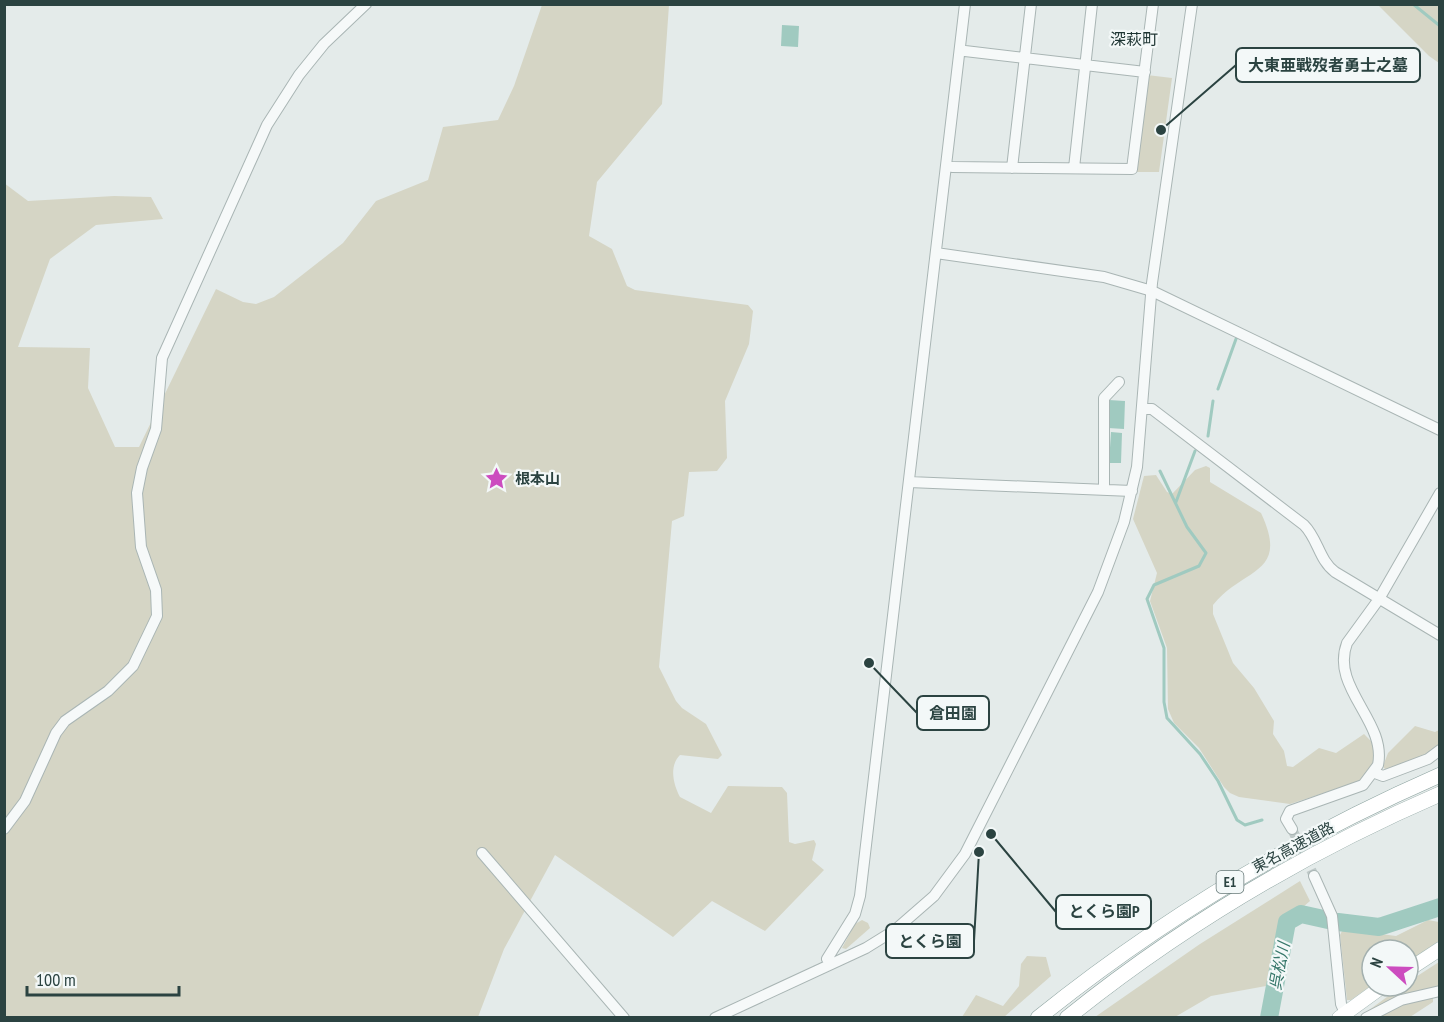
<svg xmlns="http://www.w3.org/2000/svg" width="1444" height="1022" viewBox="0 0 1444 1022" font-family="'PT Sans Narrow','Noto Sans JP',sans-serif">
  <rect width="100%" height="100%" fill="#e4ebea"/>
  <path fill="#d5d5c5" d="M542,5H669L662,104L597,182L589,236L612,249L627,286L635,290L748,305L753,311L749,344L725,401L727,458L717,471L689,472L684,516L672,521L659,667L676,701L682,708L706,724L722,755L718,759L680,755C669,766 673,784 680,797L711,813L728,786L782,787L787,793L789,842L795,844L814,840L816,844L812,860L824,870L765,931L712,901L673,937L555,855L504,949L478,1017H5L4,183L28,201L114,196L151,197L163,219L96,225L50,259L18,347L90,348L88,388L115,447H139L216,289L243,302L256,304L274,297L343,243L376,201L428,180L443,127L498,120L514,86Z
    M1378,5H1439V63L1429,56Z
    M1147,75L1172,78L1159,172H1135Z
    M1206,466L1210,468V482L1261,513C1290,575 1244,567 1213,605V614L1233,663L1254,688L1274,721L1273,734L1284,751L1287,766L1293,767L1319,748L1336,753L1364,734L1373,743L1374,764L1361,781L1290,804L1239,797L1230,793L1224,787L1199,748L1174,723L1168,709L1167,648L1150,601L1157,573L1133,519L1144,476L1156,475L1167,492L1172,494L1195,470Z
    M1415,726L1435,732L1439,730V744L1431,752L1386,771L1383,766L1388,753Z
    M1300,881L1310,901L1282,925L1266,986L1211,996L1175,1017H1095L1200,944Z
    M862,920L868,923L870,928L846,949L842,948L855,924Z
    M1428,920L1439,922V941L1408,962V950H1372V985L1351,1000H1347L1340,935L1343,929L1396,936Z
    M1027,956L1046,957L1051,976L1004,1017H962L976,995L1003,1006L1019,986L1021,964Z
    M1439,962V986L1365,1013L1402,986H1408V982Z
    M1433,997V1002L1410,1017L1374,1018L1394,1007Z"/>
  <path fill="#a0cac0" d="M782,25L799,26L798,47L781,46Z
    M1109,400L1125,401L1124,429L1108,428Z
    M1111,432L1122,433L1121,463H1109Z"/>
  <g fill="none" stroke-linecap="round" stroke-linejoin="round">
    <path stroke="#a0cac0" stroke-width="3" d="M1413,4L1440,26
      M1218,389L1236,339
      M1208,436L1213,401
      M1160,471L1187,527L1206,553L1199,566L1154,585L1147,599L1164,648V702L1167,718L1200,754L1218,781L1237,820L1245,825L1262,820
      M1176,502L1195,451"/>
    <path stroke="#a0cac0" stroke-width="18" d="M1338,922L1379,927L1440,907
      M1269,1018L1287,922L1301,914L1328,920"/>
    <path stroke="#bfc9c8" stroke-width="10" stroke-dasharray="10 5" stroke-linecap="butt" d="M1292,829L1314,876"/>
    <defs>
      <path id="minor" d="M965,51L1145,72
        M952,167L1132,169L1153,4
        M1012,168L1031,4
        M1074,168L1092,4
        M936,253L1104,277L1152,291L1440,430
        M1142,409H1152L1304,525C1318,539 1319,560 1335,572L1440,635
        M909,482L1132,491
        M1104,488V398L1119,382
        M1375,773L1383,776L1428,759L1440,750
        M4,829L25,801L56,733L65,721L108,691L133,666L157,616L156,590L141,547L137,493L142,468L156,429L162,358L267,125L299,75L324,44L366,4
        M1292,829L1286,819L1290,811L1363,785L1378,765C1387,721 1330,688 1347,643L1379,599L1440,493
        M482,853L624,1018
        M1314,876L1332,916L1341,1004L1347,1018
        M830,964L827,959L855,914L860,896L965,4
        M715,1018L866,948L895,930L934,896L965,854L1098,592L1124,522L1137,467L1152,283L1192,4
        M1366,1018L1401,1000L1440,991"/>
      <path id="major" d="M1408,970L1440,949
        M1339,1018L1383,986"/>
      <path id="highway" d="M1038,1018C1161,919 1294,839 1440,775
        M1067,1018C1180,927 1306,852 1440,794"/>
    </defs>
    <use href="#minor" stroke="#a9b5b4" stroke-width="12"/>
    <use href="#major" stroke="#a3b7b4" stroke-width="15"/>
    <use href="#highway" stroke="#8ba29f" stroke-width="16"/>
    <use href="#minor" stroke="#f6f9f9" stroke-width="10"/>
    <use href="#major" stroke="#fff" stroke-width="14"/>
    <use href="#highway" stroke="#fff" stroke-width="15"/>
  </g>
  <defs>
    <symbol id="sight-bare" viewBox="-9 -9 18 18"><path d="M0-6L1.8-2.2L6-1.7L2.9 1.2L3.7 5.4L0 3.3L-3.7 5.4L-2.9 1.2L-6-1.7L-1.8-2.2Z" fill="#cc4cbf" stroke="#f3f8f8" stroke-width="2.5" paint-order="stroke"/></symbol>
  </defs>
  <g fill-rule="evenodd">
    <use href="#sight-bare" x="480" y="462" width="33" height="33"/>
  </g>
  <g text-anchor="middle" dominant-baseline="central" stroke-width="4.5" stroke-linejoin="round" paint-order="stroke">
    <rect fill="#f3f8f8" stroke="#677978" stroke-width="1.5" x="1216.5" y="871" width="27" height="22" rx="4.5"/>
    <g font-size="14" font-weight="bold" fill="#2b4341">
      <text x="1230" y="882">E1</text>
    </g>
    <g font-size="15" font-weight="bold" fill="#2b4341" stroke="#f3f8f8" text-anchor="start">
      <text x="515" y="478">根本山</text>
    </g>
    <g font-size="15" fill="#2b4341" stroke="#f3f8f8">
      <text transform="translate(1293 847) rotate(-28)">東名高速道路</text>
    </g>
    <g font-size="16" fill="#1d3432" stroke="#f3f8f8">
      <text x="1134" y="39">深萩町</text>
    </g>
    <g font-size="16" font-style="italic" fill="#36776a" stroke="#f3f8f8">
      <text transform="translate(1279 966) rotate(-79)">呉松川</text>
    </g>
  </g>
  <path fill="none" stroke="#2b4341" stroke-width="2" d="M1161 130L1236 65M869 663L917 713M991 834L1056 912M979 852L974 941"/>
  <g fill="#2b4341" stroke="#f3f8f8" stroke-width="2">
    <circle cx="1161" cy="130" r="6"/>
    <circle cx="869" cy="663" r="6"/>
    <circle cx="991" cy="834" r="6"/>
    <circle cx="979" cy="852" r="6"/>
  </g>
  <g fill="#f3f8f8" stroke="#2b4341" stroke-width="2">
    <rect x="1236" y="48" width="184" height="34" rx="6"/>
    <rect x="917" y="696" width="72" height="34" rx="6"/>
    <rect x="1056" y="895" width="95" height="34" rx="6"/>
    <rect x="886" y="924" width="88" height="34" rx="6"/>
  </g>
  <g font-size="16" text-anchor="middle" font-weight="bold" fill="#2b4341">
    <text x="1328" y="71">大東亜戰歿者勇士之墓</text>
    <text x="953" y="719">倉田園</text>
    <text x="1104" y="917">とくら園P</text>
    <text x="930" y="947">とくら園</text>
  </g>
  <rect width="1444" height="1022" fill="none" stroke="#2b4341" stroke-width="12"/>
  <g transform="translate(1390 968) rotate(292)"><circle r="28" fill="#f3f8f8" stroke="#a3b0af" stroke-width="1.5"/>
  <path d="M0-4.5L10 22L0 15L-10 22Z" fill="#cc4cbf"/>
  <text y="-9" font-size="16" font-weight="bold" text-anchor="middle" fill="#2b4341">N</text>
  </g>
  <path d="M27 986v9h152v-9" fill="none" stroke="#2b4341" stroke-width="3"/>
  <text x="36" y="986" font-size="18" fill="#2b4341" stroke="#f3f8f8" stroke-width="4.5" paint-order="stroke">100 m</text>
</svg>
